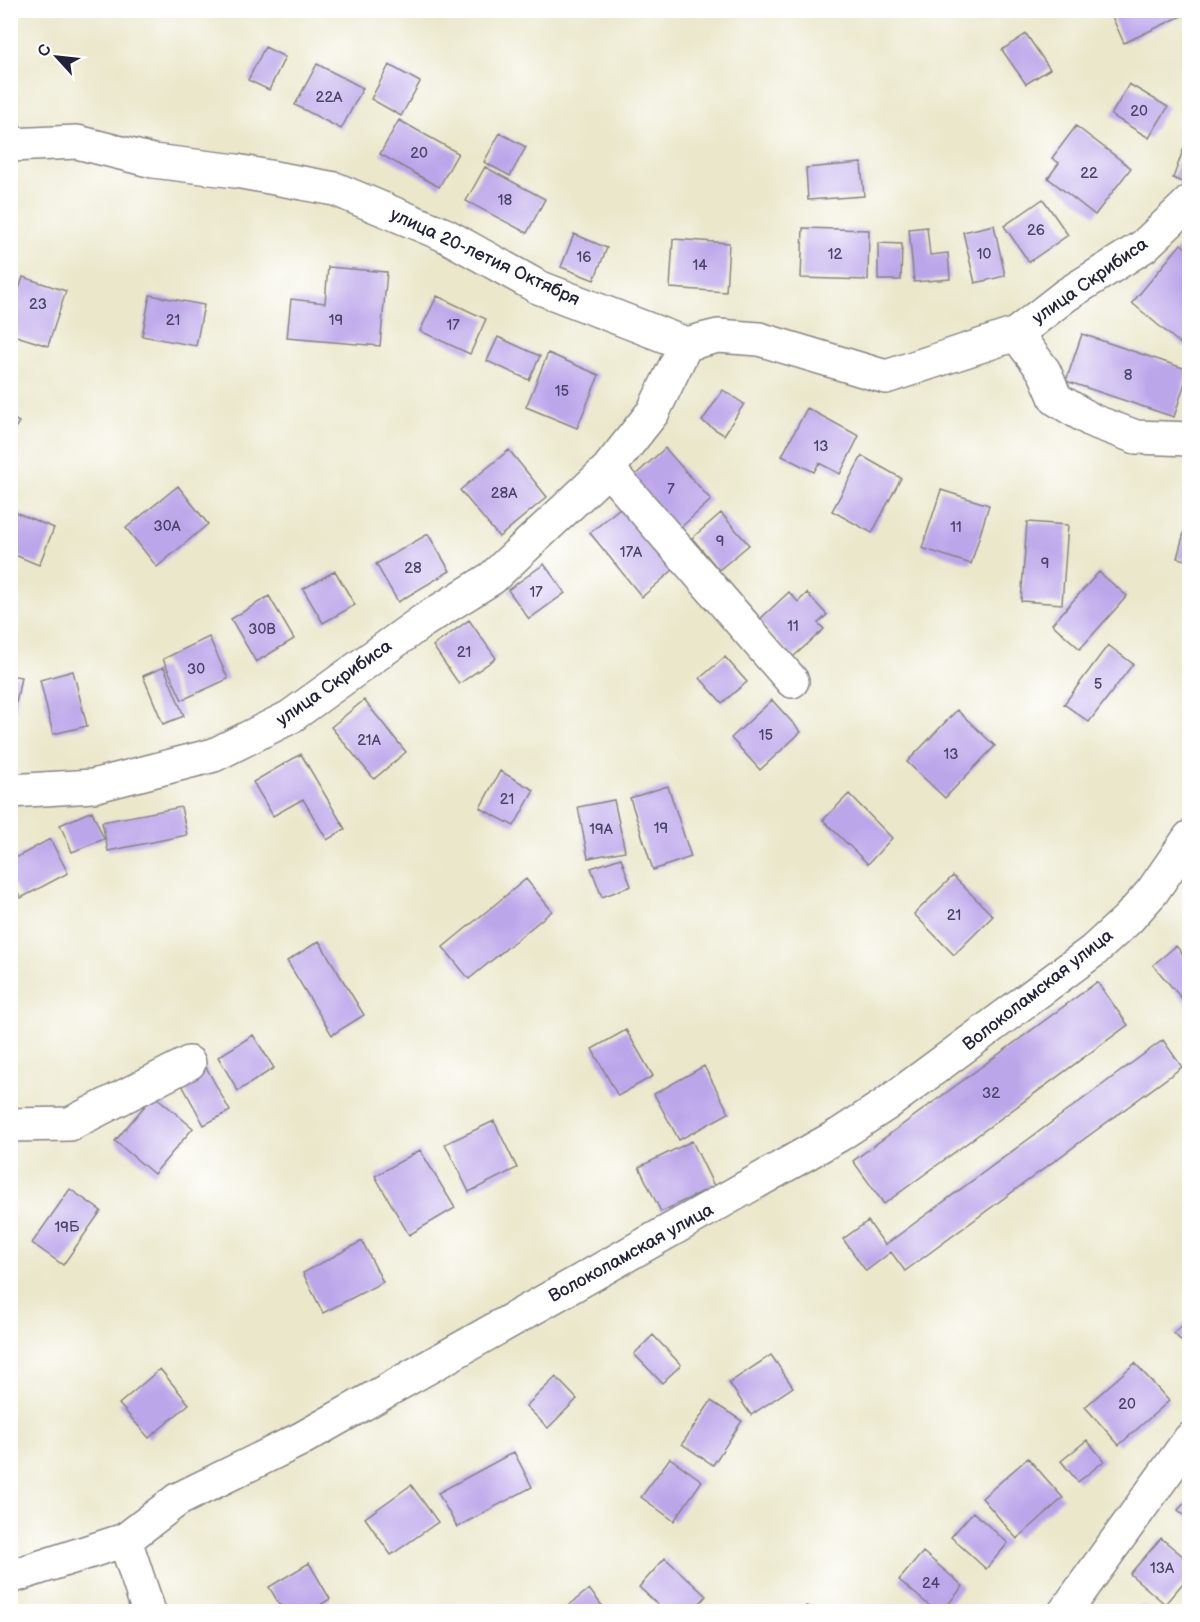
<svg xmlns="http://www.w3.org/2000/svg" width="1200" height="1622" viewBox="0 0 1200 1622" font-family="'Balsamiq Sans',sans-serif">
  <rect width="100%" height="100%" fill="#fff"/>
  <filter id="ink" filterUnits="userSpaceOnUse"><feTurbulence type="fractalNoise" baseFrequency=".0167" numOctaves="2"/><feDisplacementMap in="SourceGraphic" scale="12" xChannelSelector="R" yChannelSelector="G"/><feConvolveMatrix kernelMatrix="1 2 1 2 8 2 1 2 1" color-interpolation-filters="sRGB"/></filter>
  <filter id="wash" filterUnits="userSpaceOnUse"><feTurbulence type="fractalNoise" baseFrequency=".008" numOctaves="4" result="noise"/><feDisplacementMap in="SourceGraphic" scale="24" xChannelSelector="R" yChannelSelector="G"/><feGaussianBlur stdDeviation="1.35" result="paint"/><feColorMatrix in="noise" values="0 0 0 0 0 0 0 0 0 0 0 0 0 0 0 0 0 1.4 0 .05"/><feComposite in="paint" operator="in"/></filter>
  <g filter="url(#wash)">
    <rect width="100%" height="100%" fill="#ebe7cb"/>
    <g id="blocks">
      <path fill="#bca6ea" d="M1109,10H1190V12L1124,43Z
        M1026,34L1050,69L1026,84L1002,50Z
        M265,47L285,57L269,90L248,80Z
        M317,64L363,88L341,129L295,105Z
        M389,65L420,82L401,116L371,99Z
        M1129,84L1168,107L1149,138L1111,115Z
        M399,120L458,153L439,187L380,154Z
        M1076,126L1131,168L1095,215L1048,178L1059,163L1052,158Z
        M500,133L526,147L510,176L484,162Z
        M1189,134L1190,175L1184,183L1173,178Z
        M861,163L864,196L808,200L806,168Z
        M485,167L545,199L527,233L466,201Z
        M1043,199L1068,235L1029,262L1004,226Z
        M994,225L1005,276L975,283L963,232Z
        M927,227L930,255L948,253L950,279L914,282L909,229Z
        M803,228L869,230L868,280L801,278Z
        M574,234L607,248L594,280L561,267Z
        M673,239L729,243L726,292L670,288Z
        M878,243L902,244L901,280H878Z
        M1181,244L1190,251V352L1132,303Z
        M328,267L387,272L380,346L287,338L291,299L325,303Z
        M23,277L66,291L48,346L10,334V316Z
        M150,295L204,305L196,346L142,336Z
        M437,296L486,319L470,354L420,331Z
        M1082,334L1189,370L1174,417L1066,381Z
        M498,337L540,356L529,380L487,361Z
        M548,353L599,375L577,428L526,407Z
        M723,390L744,404L724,435L702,421Z
        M807,408L859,436L840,474L819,463L814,472L782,456Z
        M10,417L19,422L10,436Z
        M665,448L711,500L678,530L632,478Z
        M509,450L547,497L499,537L460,490Z
        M862,456L901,478L872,533L832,511Z
        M178,486L208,524L157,567L126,528Z
        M941,490L989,505L971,564L922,548Z
        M621,507L673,570L642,597L590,533Z
        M10,510L54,528L39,565L10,553Z
        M1190,511V561L1177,558Z
        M721,513L749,545L719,570L692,538Z
        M1027,522L1068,525L1062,604L1021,601Z
        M428,534L450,571L398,602L376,564Z
        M544,564L565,593L529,619L508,590Z
        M335,571L355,605L323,623L303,589Z
        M1099,572L1127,596L1080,649L1052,624Z
        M789,592L798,602L807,593L827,615L818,623L824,629L793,657L759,620Z
        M269,596L294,639L256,662L231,619Z
        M469,620L496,658L459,684L433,646Z
        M209,637L228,679L182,700L163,659Z
        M1108,645L1133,664L1089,722L1064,704Z
        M725,657L747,682L722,703L700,678Z
        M164,667L184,716L163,724L143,676Z
        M73,671L87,726L53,734L40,680Z
        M10,675L21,677L12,725H10Z
        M364,700L406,752L374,779L331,727Z
        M772,700L801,732L760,770L731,738Z
        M957,710L995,746L945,798L907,762Z
        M301,754L345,829L327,840L303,799L273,816L253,782Z
        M500,771L534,790L514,826L480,808Z
        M668,786L691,857L653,870L630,798Z
        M849,794L892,838L868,864L823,820Z
        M614,800L625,851L588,858L578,807Z
        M181,807L187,835L108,851L102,822Z
        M92,811L104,839L72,852L60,825Z
        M50,839L68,873L21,898L10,878V861Z
        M621,858L631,886L602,897L591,868Z
        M953,876L993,916L954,955L914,914Z
        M526,879L552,911L469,979L443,947Z
        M319,941L364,1015L332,1035L287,961Z
        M1176,946L1190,962V1008L1153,965Z
        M1097,982L1128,1025L884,1204L853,1161Z
        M626,1030L653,1076L618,1096L592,1049Z
        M253,1035L274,1068L238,1091L218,1057Z
        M1163,1040L1182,1067L905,1271L891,1252L866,1271L843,1239L868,1221L885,1245Z
        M704,1066L729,1113L679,1140L654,1094Z
        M206,1067L230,1111L204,1125L180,1081Z
        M154,1095L193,1128L154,1174L115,1141Z
        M494,1121L517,1168L469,1192L445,1144Z
        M692,1141L714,1186L661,1212L639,1167Z
        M420,1150L455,1208L409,1235L375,1176Z
        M70,1189L101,1211L63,1265L32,1243Z
        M362,1241L383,1282L323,1313L303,1273Z
        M1190,1319V1351L1174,1333Z
        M653,1335L681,1365L662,1383L634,1354Z
        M771,1355L793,1387L751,1415L729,1383Z
        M1135,1363L1169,1401L1119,1445L1085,1407Z
        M160,1369L189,1404L149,1438L119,1404Z
        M556,1377L577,1399L548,1428L526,1406Z
        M711,1401L742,1421L713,1465L682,1444Z
        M1087,1440L1104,1461L1078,1482L1061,1461Z
        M514,1452L532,1487L457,1527L438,1493Z
        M670,1458L702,1481L674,1521L641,1497Z
        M1028,1458L1063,1498L1017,1539L982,1498Z
        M411,1485L438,1522L391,1555L365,1518Z
        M1190,1497V1521L1178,1510Z
        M973,1512L1008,1543L986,1569L951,1537Z
        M1161,1538L1190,1562V1575L1165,1604L1130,1574Z
        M923,1552L963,1586L942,1612H937L899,1580Z
        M665,1558L706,1596L692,1612H666L639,1587Z
        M309,1563L330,1599L309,1612H284L269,1587Z
        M589,1589L607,1612H565L563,1610Z
        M1142,1605L1151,1612H1137Z
        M806,1606L824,1611V1612H805Z"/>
    </g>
  </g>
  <g filter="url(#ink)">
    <use href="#blocks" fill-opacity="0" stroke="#868483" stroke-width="1.5"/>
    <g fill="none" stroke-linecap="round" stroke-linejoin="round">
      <defs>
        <path id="minor" d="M10,145L77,142L153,161L236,171L335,189L445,235L538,287L686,344L718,336L759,339L886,377L1016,334L1044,371L1056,399L1093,421L1136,437L1190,439
          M1016,334L1066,295L1144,246L1190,202
          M608,469L792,681
          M10,791L93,786L214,755L290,717L423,621L492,578L608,469L653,412L686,344
          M10,1125L70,1124L189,1063
          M125,1540L149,1612
          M10,1577L125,1540L177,1500L301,1439L839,1135L885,1105L1093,951L1128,919L1152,892L1190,837
          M1065,1612L1190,1439"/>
      </defs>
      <use href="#minor" stroke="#868483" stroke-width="36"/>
      <use href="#minor" stroke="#fff" stroke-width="33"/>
    </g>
  </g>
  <g text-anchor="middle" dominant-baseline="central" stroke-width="4.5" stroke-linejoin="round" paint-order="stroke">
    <g font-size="15" fill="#484367">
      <text x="329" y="97">22А</text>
      <text x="1139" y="111">20</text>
      <text x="419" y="153">20</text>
      <text x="1089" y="173">22</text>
      <text x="505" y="200">18</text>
      <text x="1036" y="230">26</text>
      <text x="835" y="254">12</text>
      <text x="984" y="254">10</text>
      <text x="584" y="257">16</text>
      <text x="700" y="265">14</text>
      <text x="38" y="304">23</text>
      <text x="173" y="320">21</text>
      <text x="336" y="320">19</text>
      <text x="453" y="325">17</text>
      <text x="1128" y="375">8</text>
      <text x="562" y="391">15</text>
      <text x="821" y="446">13</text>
      <text x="671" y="489">7</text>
      <text x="504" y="493">28А</text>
      <text x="167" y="526">30А</text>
      <text x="956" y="527">11</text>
      <text x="720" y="541">9</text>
      <text x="631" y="552">17А</text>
      <text x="1045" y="563">9</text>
      <text x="413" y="568">28</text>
      <text x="536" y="592">17</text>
      <text x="793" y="626">11</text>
      <text x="262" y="629">30В</text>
      <text x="464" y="652">21</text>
      <text x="196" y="669">30</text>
      <text x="1098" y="684">5</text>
      <text x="766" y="735">15</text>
      <text x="369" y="740">21А</text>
      <text x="951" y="754">13</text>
      <text x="507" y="799">21</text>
      <text x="661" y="828">19</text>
      <text x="601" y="829">19А</text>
      <text x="954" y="915">21</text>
      <text x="991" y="1093">32</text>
      <text x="67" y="1227">19Б</text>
      <text x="1127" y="1404">20</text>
      <text x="1162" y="1568">13А</text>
      <text x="931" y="1583">24</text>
    </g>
    <g font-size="18" fill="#22223b" stroke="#fff">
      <text transform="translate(485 257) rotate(25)">улица 20-летия Октября</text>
      <text transform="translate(1090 281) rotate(-35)">улица Скрибиса</text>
      <text transform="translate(334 683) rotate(-35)">улица Скрибиса</text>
      <text transform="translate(1038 990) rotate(-38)">Волоколамская улица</text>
      <text transform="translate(631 1253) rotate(-29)">Волоколамская улица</text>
    </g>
  </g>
  <rect width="1200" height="1622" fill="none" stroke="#fff" stroke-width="36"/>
  <g transform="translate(57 57) rotate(297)" stroke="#ffffff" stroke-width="4.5" paint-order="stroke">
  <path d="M0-4.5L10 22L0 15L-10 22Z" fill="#22223b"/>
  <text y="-9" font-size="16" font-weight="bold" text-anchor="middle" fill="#22223b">С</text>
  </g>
</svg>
